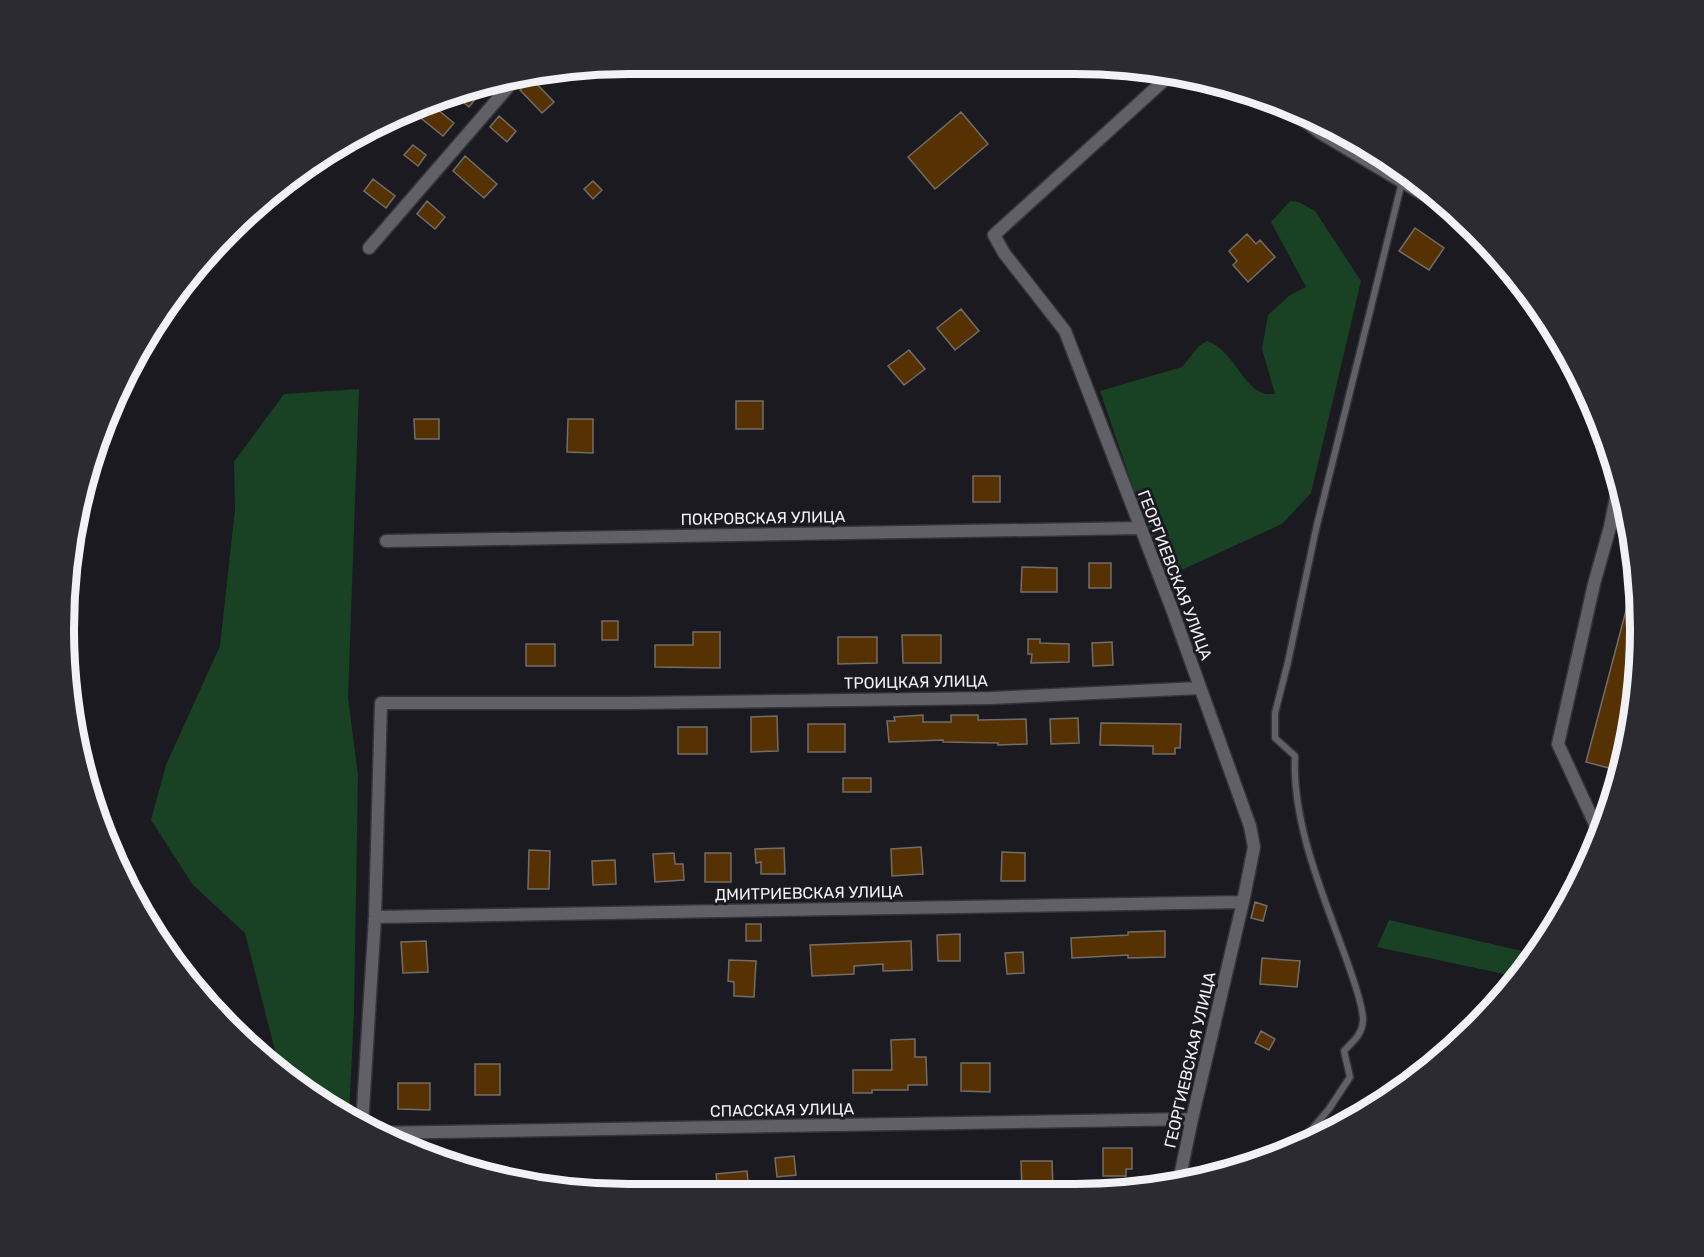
<svg xmlns="http://www.w3.org/2000/svg" width="1704" height="1257" viewBox="0 0 1704 1257" font-family="Rubik,sans-serif">
  <rect width="100%" height="100%" fill="#1b1a20"/>
  <path fill="#184223" d="M1290,201L1299,202L1315,211L1361,281L1311,493L1282,524L1164,578L1100,391L1182,367L1199,346L1207,341C1231,349 1241,382 1260,392C1265,395 1270,394 1275,394L1262,349L1268,315L1290,295L1306,287L1271,222Z
    M359,389L348,698L358,775L354,1012L349,1117L281,1074L245,933L193,885L151,820L166,765L220,646L235,509L234,462L284,394Z
    M1389,920L1534,954L1518,977L1377,947Z"/>
  <path fill="#563202" stroke="#736d67" stroke-width="1.5" d="M532,79L554,102L542,113L520,90Z
    M468,89L477,97L469,107L455,95Z
    M432,105L454,123L443,136L417,115L422,110Z
    M961,112L988,144L935,189L908,157Z
    M499,116L516,131L507,142L490,127Z
    M413,145L426,155L418,166L404,155Z
    M465,156L497,184L484,198L453,171Z
    M373,179L395,196L386,208L364,191Z
    M593,181L602,190L593,199L584,189Z
    M427,201L445,217L435,229L417,214Z
    M1415,228L1444,248L1429,270L1399,251Z
    M1247,234L1256,244L1260,240L1275,257L1248,282L1233,265L1237,261L1229,251Z
    M961,309L979,331L955,350L937,328Z
    M909,350L925,369L904,385L888,366Z
    M736,401H763V429H736Z
    M414,419H439V439H415Z
    M568,419H593V453L567,452Z
    M973,476H1000V502H973Z
    M1089,563H1111V588H1089Z
    M1022,567L1057,568V592H1021Z
    M1629,599L1639,601L1636,702L1620,771L1586,762Z
    M602,621H618V640H602Z
    M693,632H720V668L655,667V645H693Z
    M902,635H941V663H903Z
    M838,637H877V663L838,664Z
    M1028,639H1040V643L1069,644V662L1031,663L1032,654H1028Z
    M1112,642L1113,665L1093,666L1092,643Z
    M526,644H555V666H526Z
    M923,715V722H951V715H978V720L1026,719L1027,744L998,745V743L943,742V740L889,742L887,721H895L894,717Z
    M777,716L778,751L751,752V717Z
    M1078,718L1079,743L1051,744L1050,719Z
    M1101,723L1181,724L1180,748H1175V754H1153V746L1100,745Z
    M808,724H845V752H808Z
    M678,727H707V754H678Z
    M843,778H871V792H843Z
    M921,847L923,874L892,876L891,849Z
    M784,848L785,874H761V862L756,863L755,849Z
    M529,850L550,851L549,889H528Z
    M1002,852L1025,853V881H1001Z
    M674,853L675,864H683L684,880L655,882L653,854Z
    M705,853H731V882H705Z
    M615,860L616,884L593,885L592,861Z
    M1255,902L1267,906L1263,921L1251,918Z
    M746,924H761V941H746Z
    M1165,931V957L1128,958V955L1072,958L1071,938L1128,935V932Z
    M960,934V961H938L937,935Z
    M426,941L428,972L403,973L401,942Z
    M911,941L912,970L883,971V964L854,966V974L812,976L810,945Z
    M1023,952L1024,973L1007,974L1005,953Z
    M1262,958L1300,961L1297,987L1260,984Z
    M729,960L756,961L754,997L734,996V982L728,981Z
    M1261,1031L1275,1039L1269,1050L1255,1043Z
    M915,1039V1057H926L927,1085H908V1090H872V1093H853V1070H892L891,1040Z
    M961,1063H990V1092L961,1091Z
    M475,1064H500V1095H475Z
    M398,1083H430V1110L398,1109Z
    M1103,1148H1132V1169H1126V1176H1103Z
    M794,1156L796,1175L777,1177L775,1158Z
    M1021,1161H1052L1053,1189L1022,1190Z
    M747,1171L749,1192H718L716,1174Z"/>
  <g fill="none" stroke-linecap="round" stroke-linejoin="round">
    <defs>
      <path id="lane" d="M1295,1149L1329,1109L1350,1077L1344,1051C1353,1041 1362,1035 1363,1021C1364,1006 1346,958 1340,942C1319,885 1292,818 1295,756L1275,738V713L1288,662L1316,529L1402,182"/>
      <path id="street" d="M1170,75L994,235L1004,253L1065,331L1172,609L1250,826L1254,847L1243,902L1192,1119L1179,1181
        M1299,117L1319,132L1436,202
        M369,248L516,78
        M386,541L1140,528
        M1600,835L1558,744L1594,584L1610,527L1620,477
        M375,917L1243,902
        M362,1125L375,917L381,703H632L991,698L1200,688
        M374,1133L1192,1119"/>
    </defs>
    <use href="#lane" stroke="#353439" stroke-width="9"/>
    <use href="#street" stroke="#353439" stroke-width="15"/>
    <use href="#lane" stroke="#616067" stroke-width="6"/>
    <use href="#street" stroke="#616067" stroke-width="12"/>
  </g>
  <g text-anchor="middle" dominant-baseline="central" stroke-width="6" stroke-linejoin="round" paint-order="stroke">
    <g font-size="16" fill="#f2f2f6" stroke="#1b1a20">
      <text transform="translate(763 518) rotate(-1)">ПОКРОВСКАЯ УЛИЦА</text>
      <text transform="translate(1175 575) rotate(69)">ГЕОРГИЕВСКАЯ УЛИЦА</text>
      <text transform="translate(916 682) rotate(-1)">ТРОИЦКАЯ УЛИЦА</text>
      <text transform="translate(809 893) rotate(-1)">ДМИТРИЕВСКАЯ УЛИЦА</text>
      <text transform="translate(1190 1060) rotate(-77)">ГЕОРГИЕВСКАЯ УЛИЦА</text>
      <text transform="translate(782 1110) rotate(-1)">СПАССКАЯ УЛИЦА</text>
    </g>
  </g>
  <path d="M0 0H1704V1257H0ZM629 74H1075A555 555 0 0 1 1630 629V629A555 555 0 0 1 1075 1184H629A555 555 0 0 1 74 629V629A555 555 0 0 1 629 74Z" fill="#2c2b31" fill-rule="evenodd"/>
  <path fill="none" stroke="#f2f2f6" stroke-width="8" d="M629 74H1075A555 555 0 0 1 1630 629V629A555 555 0 0 1 1075 1184H629A555 555 0 0 1 74 629V629A555 555 0 0 1 629 74Z"/>
</svg>
